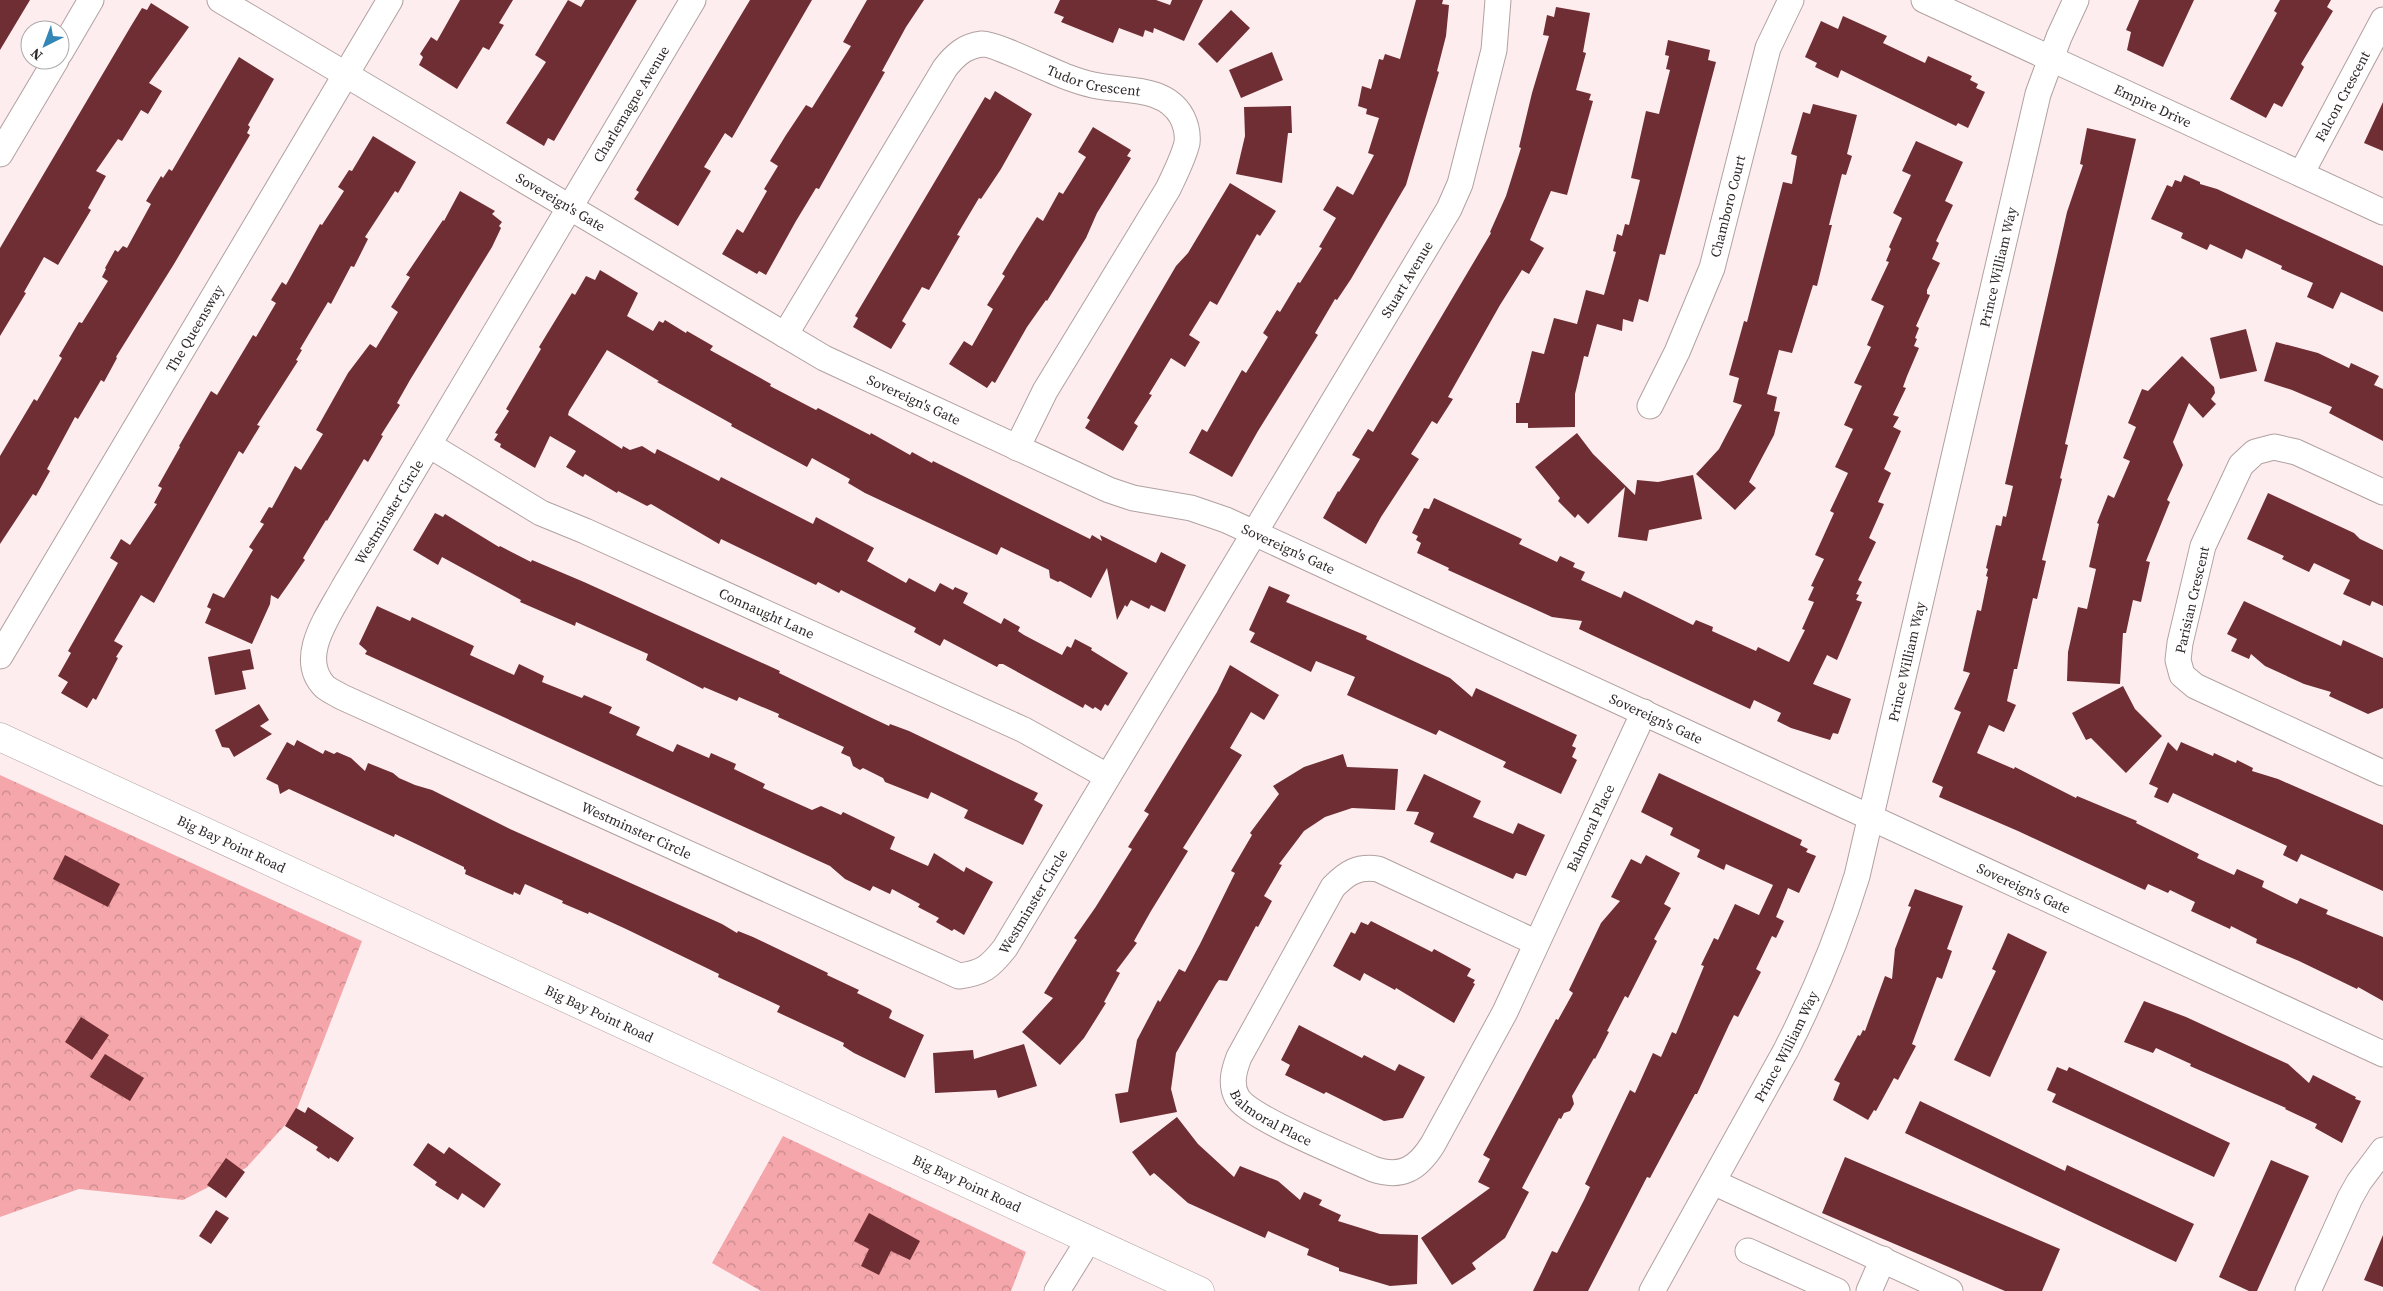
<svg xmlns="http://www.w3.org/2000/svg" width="2383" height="1291" viewBox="0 0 2383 1291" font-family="'Source Serif 4',serif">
  <defs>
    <pattern id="forest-crowns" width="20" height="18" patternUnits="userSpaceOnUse" patternTransform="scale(1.25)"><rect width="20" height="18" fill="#f4a6aa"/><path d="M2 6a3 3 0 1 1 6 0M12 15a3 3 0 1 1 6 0" fill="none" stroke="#c6878a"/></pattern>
  </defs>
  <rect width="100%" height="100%" fill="#feedee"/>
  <path fill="url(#forest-crowns)" d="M0,775L362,941L295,1114L246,1168L183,1200L79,1189L0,1217Z
    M783,1136L1026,1252L1011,1291H761L712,1263Z"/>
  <path fill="#6f2e34" d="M0,0H30L0,50Z
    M460,0H513L499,23L504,25L489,50L483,47L457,89L419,65L423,57L420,54L431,37L437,41Z
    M568,0L581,7L585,0H637L554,141L548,138L544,146L506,123L546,62L535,55Z
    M750,0H812L732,138L725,133L704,167L711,171L678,226L634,199L639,192L636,190Z
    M867,0H924L906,27L882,71L885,72L819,189L816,188L796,221L766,275L759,271L757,274L722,254L737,229L743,233L767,191L764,189L778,166L770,161L786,135L806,105L812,108L851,46L843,42Z
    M1060,0H1156L1170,5L1172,0H1203L1184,41L1154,28L1153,33L1145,30L1143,37L1119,28L1113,43L1061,22L1064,17L1054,13Z
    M1416,0H1443L1442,4L1449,5L1446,36L1437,71L1439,72L1406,185L1351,279L1337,300L1335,299L1315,333L1318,335L1258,431L1232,477L1189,453L1202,429L1207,432L1242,370L1246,373L1268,337L1263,333L1277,310L1280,312L1298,282L1300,283L1322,248L1319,247L1336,218L1323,210L1337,186L1353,195L1374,155L1368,153L1379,118L1366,114L1367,109L1358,106L1362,86L1371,89L1379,59L1383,60L1385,54L1400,59Z
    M2139,0H2194L2163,67L2127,50L2131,32L2126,30Z
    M2280,0H2331L2327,7L2333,11L2301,64L2304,67L2282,107L2274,103L2266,118L2230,99L2277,13L2274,11Z
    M151,3L189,27L149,83L162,91L148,114L141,110L122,141L118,139L96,171L106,176L88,208L91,210L58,265L44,257L24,292L26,293L0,336V248L131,26L142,8L147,10Z
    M1556,7L1590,13L1583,52L1586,53L1576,90L1591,94L1589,100L1593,101L1567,195L1551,191L1530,240L1544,248L1529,274L1522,270L1500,305L1448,397L1453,399L1437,424L1432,421L1411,454L1419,459L1381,517L1366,544L1323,518L1338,491L1339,492L1360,459L1352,455L1368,429L1373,432L1491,233L1490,232L1506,196L1521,148L1519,147L1532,93L1549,36L1543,35L1547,15L1554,17Z
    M1231,10L1250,28L1217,63L1198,44Z
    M1843,16L1887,36L1883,43L1925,63L1928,56L1972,76L1970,80L1978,84L1976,88L1985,92L1968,128L1958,123L1956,126L1841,70L1838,78L1815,67L1817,63L1805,57L1821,21L1838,29Z
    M1668,40L1710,50L1708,60L1716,62L1665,255L1660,254L1648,302L1639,299L1633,322L1623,319L1622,331L1597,324L1588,357L1584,356L1575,394V427L1528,428V423H1516V403H1519L1532,351L1544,354L1554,318L1577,324L1586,290L1604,295L1616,252L1613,251L1617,234L1622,236L1625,224L1629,225L1640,180L1631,178L1646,111L1659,114L1670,70L1666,69L1669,56L1665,55Z
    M1272,52L1283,80L1241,98L1229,70Z
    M239,57L274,79L248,125L250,127L247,133L250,135L174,264L116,357L117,358L104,382L101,380L78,419L75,417L47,469L50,471L36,496L33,494L0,544V456L34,399L37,401L62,358L59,356L79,322L82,323L108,281L102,277L106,269L105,268L115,250L118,252L123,246L127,248L151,204L146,201L161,176L163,178L169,169L172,171Z
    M995,91L1032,114L1001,169L981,199L979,198L957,235L960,236L929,290L922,287L902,321L906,324L891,349L853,327L858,318L855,316L985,97L990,100Z
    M2383,102V151L2364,143Z
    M1813,104L1857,115L1847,154L1852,156L1846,175L1842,174L1829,225H1832L1817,286L1813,285L1792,353L1779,350L1767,394L1777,397L1774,411L1780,412L1774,435L1749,482L1756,488L1735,510L1696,474L1719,449L1742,405L1733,402L1739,378L1729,375L1744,321L1747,322L1783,182L1792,184L1797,156L1791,154L1803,112L1810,114Z
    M1291,106L1292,133H1288L1282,183L1236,174L1245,136L1244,107Z
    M1093,127L1131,150L1127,156L1131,158L1097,213L1086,238L1047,301L1046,300L1027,327L995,383L992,381L987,388L949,364L964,341L972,346L993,309L987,305L1005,276L1002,274L1017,249L1037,217L1043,221L1059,192L1063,194L1086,157L1078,152Z
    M2087,128L2136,139L2065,444L2068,445L2060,478L2062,479L2042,560L2046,561L2037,599L2033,598L2017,669H2014L2007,701L2016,705L2004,732L1989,725L1977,753L2014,769L2015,767L2076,798L2077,796L2137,821L2136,823L2199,854L2197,858L2234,875L2237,869L2264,881L2262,887L2297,904L2300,898L2328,910L2326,914L2383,937V1001L2358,987L2357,989L2299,961L2256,943L2257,939L2231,926L2230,929L2191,911L2195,902L2170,890L2168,893L2148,884L2145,890L2018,831L1939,797L1943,787L1932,782L1961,712L1954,709L1970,673L1963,671L1977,610L1981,611L1988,577L1986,576L1988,569L1986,568L1996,525L2001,526L2003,516L2006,517L2013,486L2005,484L2067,212L2083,165L2080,164Z
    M373,136L416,162L398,193L395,191L365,237L368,239L354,267L351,266L331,304L328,302L300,349L302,350L296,360L298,361L257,425L260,426L243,454L239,451L154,603L141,595L114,641L123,646L116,657L118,658L96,700L93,698L87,708L61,693L68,682L58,676L71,653L68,651L118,563L110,558L121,539L130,545L157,504L154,503L162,488L158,486L180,447L179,446L211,391L217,395L253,335L256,337L276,303L271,300L282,282L286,285L320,224L322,225L344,191L338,187L349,170L352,171Z
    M1916,141L1963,162L1945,201L1953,205L1936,241L1939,243L1932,259L1940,263L1927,290V294L1930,295L1916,326L1919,328L1915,338L1917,339L1914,346L1919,348L1907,376L1903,387L1906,388L1893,415L1899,417L1893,427L1901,431L1884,469L1891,473L1878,502L1884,504L1869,538L1876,542L1858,580L1862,582L1856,594L1859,595L1856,600L1862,602L1837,660L1827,655L1813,684L1851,699L1838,734L1833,733L1830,740L1791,728L1777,721L1781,713L1754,700L1750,709L1579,629L1582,621L1552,617L1448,570L1449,568L1417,553L1421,543L1416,540L1418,536L1412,533L1424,508L1429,509L1434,498L1522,539L1519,544L1557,562L1560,556L1575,563L1573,567L1585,572L1581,580L1621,598L1624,591L1693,625L1696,620L1713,627L1712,631L1756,651L1758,647L1789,662L1805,630L1802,629L1814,602L1808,600L1814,587L1811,586L1824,559L1815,555L1834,513L1830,511L1848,473L1835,467L1853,429L1844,425L1862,386L1854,383L1871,347L1867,345L1884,306L1871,300L1889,262L1886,261L1891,249L1889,247L1902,218L1893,213L1911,175L1902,171Z
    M2184,175L2200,182V184L2217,189L2383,266V312L2341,292L2333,309L2307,297L2313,283L2281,269L2282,266L2246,249L2242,259L2210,244L2207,250L2181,238L2183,233L2151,219L2167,185L2172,187L2175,180L2181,182Z
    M1230,183L1276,211L1260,236L1257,234L1217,305L1210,301L1189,335L1200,342L1185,367L1171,358L1149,394L1152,395L1134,423L1138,426L1123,451L1085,428L1090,420L1087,418L1176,266L1188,253Z
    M460,191L495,211L492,214L502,222L499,226L501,228L492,247L410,380L397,403L400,405L381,435L383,436L368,462L364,459L327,521L326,520L303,558L305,560L290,582L278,599L271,595L270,604L252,644L205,623L211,609L207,607L213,593L224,598L253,550L249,547L264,524L260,522L269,507L272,508L295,466L301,470L323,434L316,430L348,373L370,344L376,348L398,312L391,307L410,277L406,275L443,220L444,221Z
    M600,270L638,293L627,316L653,331L659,321L663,323L665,320L686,333L687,331L713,346L710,350L771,384L770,386L816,410L818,408L870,435L871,433L910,455L912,452L932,463L933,461L1090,539L1092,535L1102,541L1100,535L1156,563L1161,552L1186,565L1165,612L1151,605L1149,609L1131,600L1127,607L1125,605L1117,620L1107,568L1091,598L1060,581L1058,582L1050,578L1049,570L1001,547L997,555L865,493L848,483L850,479L812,458L807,467L731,426L732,424L657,382L659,381L607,350L569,411L568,415L622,449L623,446L630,450L642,446L655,454L657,449L719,481L721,477L813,524L816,517L874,548L867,561L906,583L909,578L935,592L940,583L953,590L955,587L968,593L963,603L1001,624L1004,618L1020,627L1018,631L1024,635L1062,655L1067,646L1071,648L1075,639L1092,648L1091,650L1128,673L1108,706L1105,704L1101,711L1095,707L1093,709L1085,704L1083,708L1003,664H999L997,667L944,639L940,646L914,632L916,628L841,590L839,593L818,582L816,585L721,539L719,544L651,504L647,506L618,491L617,493L585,474L583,477L566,467L576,451L550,436L535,468L500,447L501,444L494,440L498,434L495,433L509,411L506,409L541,349L539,347L572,293L575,295L586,276L595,280Z
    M2246,329L2257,371L2220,379L2210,338Z
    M2276,342L2318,353L2349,368L2351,363L2379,376L2374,385L2383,389V441L2329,413L2332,407L2292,390L2264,381Z
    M2182,356L2214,387L2215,393L2211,399L2216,404L2203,418L2189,403L2173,442L2183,465L2167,500L2170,502L2146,561L2150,562L2141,602L2133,600L2126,633H2123L2120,684L2067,681L2068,652L2078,607L2087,609L2096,569L2089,567L2099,524L2097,523L2108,495L2114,498L2130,461L2123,458L2136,427L2128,423L2142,389L2148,391Z
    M1577,433L1593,454L1635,495L1637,480L1658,482L1693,475L1702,519L1649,530L1647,541L1618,537L1625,487L1588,524L1578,514L1575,518L1558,501L1560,498L1535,467Z
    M2268,493L2354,533L2360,539L2383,550V606L2372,601L2370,606L2343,594L2350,580L2314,563L2309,572L2282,559L2284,556L2247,539Z
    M435,513L443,517L445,514L499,547L500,546L531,562L532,560L584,582L780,671L779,673L874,719L889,726L890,724L909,731L1038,793L1034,800L1043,805L1023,845L964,818L968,810L931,792L928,799L885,782L883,778L863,768L860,770L853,766L850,757L841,753L844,747L778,717L779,714L739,697L737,701L704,687L703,689L646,660L648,654L576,622L575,626L520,602L521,600L442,557L438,565L413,550Z
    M1269,586L1290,595L1286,602L1367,636L1366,639L1450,678L1472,697L1476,688L1577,735L1572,746L1576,748L1572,757L1577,760L1561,794L1503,767L1506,762L1439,730L1436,735L1347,695L1355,677L1316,661L1311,672L1250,642L1255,633L1249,630Z
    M2244,601L2341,646L2343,640L2383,658V708L2368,714L2329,696L2331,692L2304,684L2265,666L2251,654L2249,659L2231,651L2237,639L2227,634Z
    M377,606L410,621L412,617L474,646L470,655L514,675L519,664L544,676L542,682L582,698L584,695L612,707L609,713L640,727L636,735L673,752L677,744L709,758L711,753L736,764L734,769L765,784L763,788L812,810L821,806L841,815L843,812L895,837L890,849L928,866L934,853L964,872L966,867L993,882L964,935L954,929L952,931L936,922L939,918L918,907L920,904L892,889L890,894L873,886L870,891L845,879L830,866L365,654L367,651L359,644Z
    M250,649L254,669L242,671L246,689L215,695L208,657Z
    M1230,665L1279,695L1264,720L1251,712L1230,748L1242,755L1183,848L1188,851L1151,911L1134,941L1137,943L1116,971L1120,973L1104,1002L1106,1003L1084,1038L1060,1065L1022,1032L1053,998L1044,993L1077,940L1074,938L1095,908L1132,849L1128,847L1149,814L1144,811L1217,692Z
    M2123,686L2135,709L2162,736L2126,773L2091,738L2086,740L2072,713Z
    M259,704L269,720L260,726L272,734L234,757L229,748L222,747L215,730Z
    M297,740L323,754L325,750L334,754L337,752L351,758L365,771L368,763L393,773L399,778L415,785L432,790L510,829L722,924L737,933L738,931L753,937L828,973L827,975L859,990L857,993L890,1009L892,1011L889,1018L924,1035L905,1078L854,1053L843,1046L844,1043L777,1012L780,1006L718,977L719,974L626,929L589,912L588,914L562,903L563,901L525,884L520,895L514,892L513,895L465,874L466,870L464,869V867L410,841L395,834L394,837L289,789L280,794L278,785L266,779L287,742L294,746Z
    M2168,742L2177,751L2181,742L2213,756L2214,753L2236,763L2237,760L2253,768L2252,771L2278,779L2383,825V891L2301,854L2297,862L2283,855L2287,846L2173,793L2168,803L2154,797L2158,788L2149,784Z
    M1343,754L1347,767L1398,769L1395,810L1352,808L1325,817L1304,831L1279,864L1282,865L1264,896L1272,901L1258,927L1256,926L1227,981L1219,980L1216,984L1176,1053L1171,1089L1177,1112L1120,1123L1115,1094L1128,1092L1137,1040L1158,1000L1160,1002L1179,969L1185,972L1200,944L1235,873L1231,871L1252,835L1250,833L1279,794L1273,786L1304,767Z
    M1659,773L1802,840L1800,845L1808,849L1806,852L1816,856L1799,893L1788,888L1776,917L1784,921L1776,938L1772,936L1756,969L1761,972L1738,1017L1734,1015L1729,1025L1697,1094H1695L1650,1178L1647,1177L1588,1291H1533L1552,1251L1557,1253L1584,1200L1590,1187L1585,1184L1630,1090L1635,1093L1653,1053L1661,1057L1672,1032L1676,1034L1704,966L1701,965L1714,938L1718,940L1735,904L1759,915L1773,885L1726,864L1724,870L1697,857L1700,850L1670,835L1673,828L1641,812Z
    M1424,774L1481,801L1473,817L1513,834L1518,823L1545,835L1526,876L1516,873L1513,879L1430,842L1434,833L1414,824L1419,812L1406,811Z
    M65,855L120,884L108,907L53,879Z
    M1646,855L1680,873L1664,904L1671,908L1654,939L1657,941L1628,998L1625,996L1607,1031L1609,1032L1595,1059L1594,1058L1572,1096L1574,1104L1570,1111L1564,1113L1561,1119L1559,1118L1522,1188L1529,1192L1505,1238L1472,1263L1476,1269L1452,1285L1421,1238L1490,1188L1478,1182L1490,1159L1483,1155L1556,1019L1558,1020L1573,993L1569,990L1601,923L1620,901L1611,897L1631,859L1641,864Z
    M1915,889L1963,906L1947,949L1952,951L1942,979L1937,977L1912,1044L1916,1046L1898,1080L1894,1078L1876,1111L1874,1110L1868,1120L1833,1100L1840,1083L1834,1080L1858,1035L1860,1036L1863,1030L1865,1031L1885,976L1892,979L1895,949L1911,907L1908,906Z
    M1371,921L1432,952L1434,949L1471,969L1467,976L1475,980L1473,983L1475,984L1454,1023L1396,988L1395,990L1364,973L1360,981L1333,966L1351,932L1355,934L1361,922L1368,925Z
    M2008,933L2047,952L1990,1077L1954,1060L1996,971L1992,969Z
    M2144,1001L2186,1017L2288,1064L2309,1083L2313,1075L2356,1097L2355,1099L2361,1101L2342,1143L2315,1128L2317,1124L2285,1109L2286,1108L2190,1066L2191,1064L2156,1048L2153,1053L2124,1042Z
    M81,1017L109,1035L92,1060L65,1042Z
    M1299,1025L1362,1058L1364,1055L1395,1071L1399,1064L1425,1077L1403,1118L1384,1121L1326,1092L1324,1094L1285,1075L1290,1065L1281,1060Z
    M1024,1044L1037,1086L998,1098L996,1090L935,1093L933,1053L973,1050L974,1059Z
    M105,1054L144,1078L130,1101L90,1077Z
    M2057,1067L2067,1071L2069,1067L2230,1143L2214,1177L2052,1102L2056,1094L2047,1090Z
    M1920,1101L2065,1171L2067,1165L2194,1224L2176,1262L1905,1133Z
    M308,1107L354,1138L338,1162L330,1157L329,1159L316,1150L318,1147L285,1126L296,1108L305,1113Z
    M1177,1117L1198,1144L1234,1177L1240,1166L1278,1181L1300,1200L1304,1192L1322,1200L1319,1205L1341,1215L1338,1221L1380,1234L1418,1235L1417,1284L1390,1286L1339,1271V1268L1307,1255L1309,1249L1268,1231L1265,1238L1188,1203L1154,1173L1150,1176L1132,1152Z
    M428,1143L444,1154L449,1147L501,1184L484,1208L462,1193L458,1200L435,1185L437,1182L413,1165Z
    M1845,1157L2060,1249L2042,1291H2005L1822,1213Z
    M226,1158L245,1172L226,1198L207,1185Z
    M2271,1160L2309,1176L2257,1291H2249L2219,1277Z
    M216,1210L229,1218L211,1244L199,1236Z
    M869,1213L920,1241L910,1260L891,1251L879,1275L861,1266L869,1249L854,1241Z
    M2383,1235V1287L2364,1280Z"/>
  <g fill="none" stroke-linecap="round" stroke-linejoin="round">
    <defs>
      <g id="minor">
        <path id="s1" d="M220,0L824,358L1109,490L1133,498L1191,508L1226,520L2383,1054"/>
        <path id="s2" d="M693,0L344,587C329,615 296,658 325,687C330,691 337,694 342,697L959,976C983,973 990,967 1005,948L1449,209L1460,184L1494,50L1498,0"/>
        <path id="s3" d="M1924,0L2383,212"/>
        <path d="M60,53L91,0"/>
        <path d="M0,154L56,60"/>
        <path id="s4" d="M2301,174L2383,20"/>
        <path id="s5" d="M785,335L945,68C955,55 965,46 982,44C994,43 1050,71 1067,77C1075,80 1084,83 1093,85C1123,92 1165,85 1182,117C1186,125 1188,134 1187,143C1183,159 1175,174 1168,189L1045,391L1017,448"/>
        <path id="s6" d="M1650,406L1677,352L1712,268L1768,48L1791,0"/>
        <path id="s7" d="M429,445L541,513L585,531L1024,730L1107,776"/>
        <path d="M2383,492L2296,452L2274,447L2255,452L2241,465L2203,546L2180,643L2178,660L2182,675L2195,686L2383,773"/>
        <path id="s8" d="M0,656L390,0"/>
        <path id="s9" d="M1537,943L1378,869C1357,866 1347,873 1333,887L1239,1057C1234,1070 1230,1084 1237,1097C1249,1118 1347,1157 1373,1169C1402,1179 1418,1168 1433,1144L1505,1012L1644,712"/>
        <path d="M1713,1182L1950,1291"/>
        <path d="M1748,1251L1837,1291"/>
        <path d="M1057,1291L1088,1241"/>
        <path id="s10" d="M1652,1291L1786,1050C1815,993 1838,938 1857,876L2038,94L2059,37L2076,0"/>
        <path d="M1869,1291L1883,1259"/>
        <path d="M2308,1291L2350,1198L2359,1182L2383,1150"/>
      </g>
      <g id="major">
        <path id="s11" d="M0,737L1200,1291"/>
      </g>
    </defs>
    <use href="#minor" stroke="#b1a1a1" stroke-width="27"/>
    <use href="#major" stroke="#b1a1a1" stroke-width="29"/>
    <use href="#minor" stroke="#fff" stroke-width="25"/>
    <use href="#major" stroke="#fff" stroke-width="28"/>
  </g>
  <g text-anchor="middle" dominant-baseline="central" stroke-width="5" stroke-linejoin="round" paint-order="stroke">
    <g font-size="14" fill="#2f2929" stroke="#fff">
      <text stroke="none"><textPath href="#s5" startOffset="475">Tudor Crescent</textPath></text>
      <text stroke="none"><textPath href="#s4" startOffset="88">Falcon Crescent</textPath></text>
      <text transform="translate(631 104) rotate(-59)">Charlemagne Avenue</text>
      <text stroke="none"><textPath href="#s3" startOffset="252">Empire Drive</textPath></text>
      <text stroke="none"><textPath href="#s1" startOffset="396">Sovereign's Gate</textPath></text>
      <text stroke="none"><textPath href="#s6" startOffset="215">Chamboro Court</textPath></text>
      <text stroke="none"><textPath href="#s10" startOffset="1089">Prince William Way</textPath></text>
      <text stroke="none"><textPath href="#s2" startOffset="2326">Stuart Avenue</textPath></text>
      <text stroke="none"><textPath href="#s8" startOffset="381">The Queensway</textPath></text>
      <text stroke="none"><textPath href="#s1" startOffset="801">Sovereign's Gate</textPath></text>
      <text transform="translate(389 512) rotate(-59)">Westminster Circle</text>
      <text stroke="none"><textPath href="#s1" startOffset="1206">Sovereign's Gate</textPath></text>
      <text transform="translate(2192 600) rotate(-77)">Parisian Crescent</text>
      <text stroke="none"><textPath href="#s7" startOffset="378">Connaught Lane</textPath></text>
      <text stroke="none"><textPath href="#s10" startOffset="684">Prince William Way</textPath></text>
      <text stroke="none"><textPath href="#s1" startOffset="1611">Sovereign's Gate</textPath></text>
      <text stroke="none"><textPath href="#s9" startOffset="1042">Balmoral Place</textPath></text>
      <text stroke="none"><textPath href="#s2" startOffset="1136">Westminster Circle</textPath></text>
      <text stroke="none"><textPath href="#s11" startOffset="255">Big Bay Point Road</textPath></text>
      <text stroke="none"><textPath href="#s1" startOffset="2016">Sovereign's Gate</textPath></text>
      <text stroke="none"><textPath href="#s2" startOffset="1600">Westminster Circle</textPath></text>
      <text stroke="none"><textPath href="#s11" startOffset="660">Big Bay Point Road</textPath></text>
      <text stroke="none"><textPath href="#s10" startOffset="279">Prince William Way</textPath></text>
      <text stroke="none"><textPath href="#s9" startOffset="502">Balmoral Place</textPath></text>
      <text stroke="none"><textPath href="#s11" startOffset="1065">Big Bay Point Road</textPath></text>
    </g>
  </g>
  <g transform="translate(45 45) rotate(222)"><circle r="24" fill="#ffffff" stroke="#aca9a9"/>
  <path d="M0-4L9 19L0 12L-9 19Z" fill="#3386b6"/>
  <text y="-8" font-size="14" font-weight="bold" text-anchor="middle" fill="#2f2929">N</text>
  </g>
</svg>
